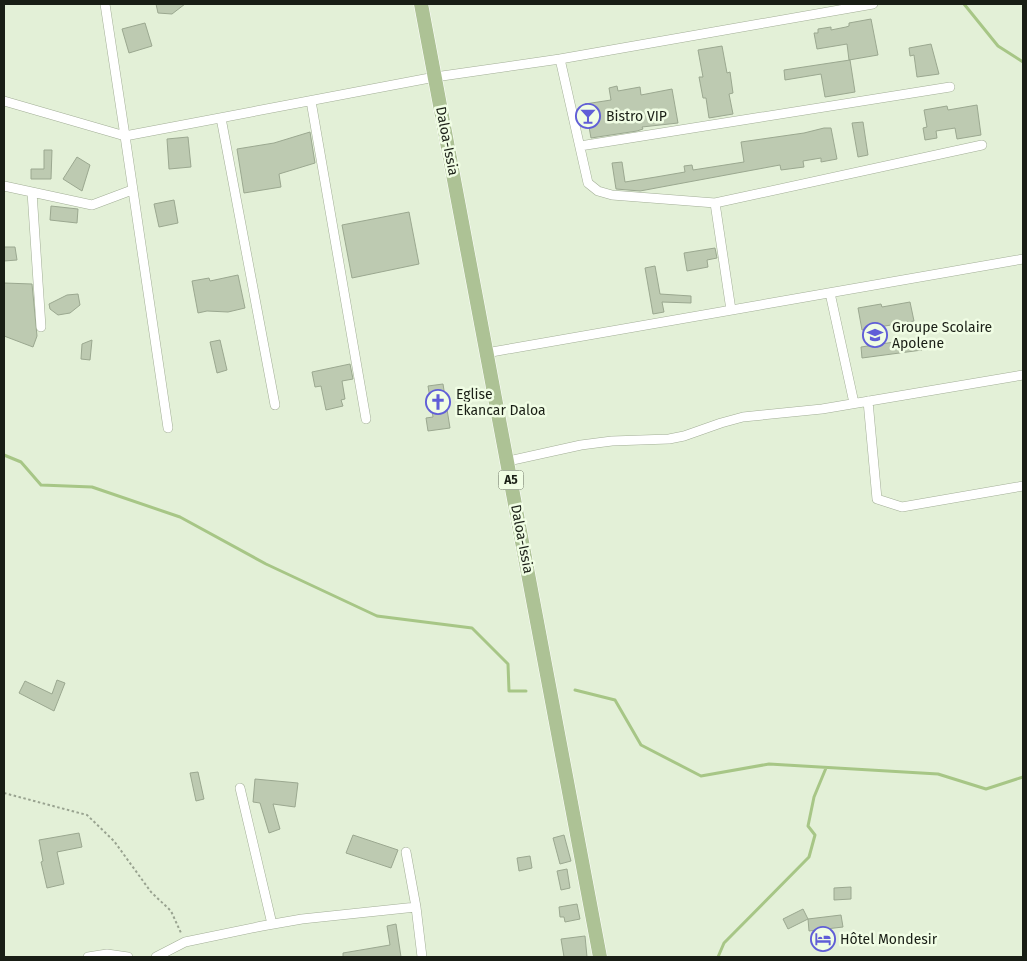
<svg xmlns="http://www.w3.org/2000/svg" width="1027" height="961" viewBox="0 0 1027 961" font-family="'Fira Sans',sans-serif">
  <rect width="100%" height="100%" fill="#e3f0d7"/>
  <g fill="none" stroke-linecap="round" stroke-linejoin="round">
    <path stroke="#a7c686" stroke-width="3" d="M964,4L998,46L1023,62
      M4,455L21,462L41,485L92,487L180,517L266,564L377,616L472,628L508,664L509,691H526
      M575,690L615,700L641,745L701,776L769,764L938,774L986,789L1023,777
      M718,957L724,943L809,857L815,835L808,826L814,797L826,768"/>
  </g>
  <path fill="#bdcab1" stroke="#9ba890" d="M156,4H185L172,14L158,13Z
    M871,19L878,55L849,60L847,44L817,49L814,33H818V29L831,27V30L846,27L849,26V23Z
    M145,23L152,46L129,53L122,29Z
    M931,44L939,74L917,77L914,55L910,56L909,48Z
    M722,46L727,73L730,72L733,93L729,94L733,114L709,118L706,98H703L699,77H703L698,50Z
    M850,60L855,92L825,97L821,74L785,80L784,70Z
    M617,86L618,91L640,87L641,95L672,89L678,123L642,127L643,129L637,131L591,138L585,104L611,100L609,88Z
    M977,105L981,135L957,139L955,128L936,131L937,138L925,140L923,128L927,127L924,110L947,106L948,110Z
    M863,122L868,155L858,157L852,123Z
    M824,128H831L837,159L821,162V158L803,161L804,167L781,170L780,165L640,191L616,189L612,163L622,162L625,182L656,177L685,172L684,166L692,165L693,170L744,162L741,142L804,133Z
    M310,132L315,163L279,174L281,187L244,193L237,149L274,143Z
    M188,137L191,167L169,169L167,139Z
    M44,150H52L51,179H31V169H44Z
    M77,157L90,165L82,191L63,179Z
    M174,200L178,223L159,227L154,204Z
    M51,206L78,209L77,223L50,220Z
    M409,212L419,264L352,278L342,225Z
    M4,247H15L17,260L4,261Z
    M715,248L717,258L707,260L708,267L687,271L684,253Z
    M655,266L660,294L691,296V303L662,302L664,312L653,314L645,268Z
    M238,275L245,308L228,312L207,311L198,313L192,281L209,278L210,281Z
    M4,283L32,284L37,336L33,347L4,336Z
    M78,294L80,305L70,313L58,315L50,309L49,304L67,295Z
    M910,302L914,321L862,330L858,308L881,304L882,307Z
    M921,338L922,350L862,358L861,347Z
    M92,340L90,360L81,359L82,344Z
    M220,340L227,370L217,373L210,342Z
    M350,364L353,379L342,381L345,399L341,400L343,406L326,410L321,386L315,387L312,372Z
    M443,384L450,428L428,431L426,418L433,417L428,386Z
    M57,680L65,683L54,711L19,693L25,681L52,694Z
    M198,772L204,799L196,801L190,773Z
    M255,779L298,783L295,807L273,804L280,829L269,833L260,803L253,802Z
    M79,833L82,847L57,852L64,884L47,888L41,862L43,861L39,840Z
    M353,835L398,850L391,868L346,853Z
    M564,835L571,861L560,864L553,838Z
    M530,856L532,868L519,871L517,858Z
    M567,869L570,888L561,890L557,871Z
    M851,887V899L834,900V888Z
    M577,904L580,919L565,922L564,917H560L559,907Z
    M803,909L808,919L788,929L783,919Z
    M841,915L843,927L809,931L808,919Z
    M396,924L401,957H343V953L390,945L387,926Z
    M585,936L587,957H564L561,939Z"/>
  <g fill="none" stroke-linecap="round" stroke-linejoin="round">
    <defs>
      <path id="street" d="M105,4L125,136L435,77L560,59L873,4
        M560,59L588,183L598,191L612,195L715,203L982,145
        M4,101L125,136L168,428
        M311,101L366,419
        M221,118L275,405
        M580,146L950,87
        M4,186L92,205L132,190
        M32,192L41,327
        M715,203L731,310
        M830,293L854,403
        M486,353L1023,259
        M868,401L877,499L902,507L1023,486
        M508,461L581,445L612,441L669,439L684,436L721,423L743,417L822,409L1023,375
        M240,788L272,924
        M406,852L416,907L422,957
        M88,957L107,954L128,957
        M156,957L185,942L262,926L302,919L416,907"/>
      <path id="primary" d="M421,4L600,957"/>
    </defs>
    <use href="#street" stroke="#a2ae96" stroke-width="10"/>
    <use href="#primary" stroke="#fff" stroke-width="15"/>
    <path stroke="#99a390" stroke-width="2" stroke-dasharray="2.5 2.5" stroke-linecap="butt" d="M4,793L87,815L114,841L151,892L171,911L181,933"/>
    <use href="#street" stroke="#fff" stroke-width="9"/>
    <use href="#primary" stroke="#adc295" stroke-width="14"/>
  </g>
  <defs>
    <symbol id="bar-ring" viewBox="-11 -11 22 22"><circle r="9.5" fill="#f0fde4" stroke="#605ed7" stroke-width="1.5"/><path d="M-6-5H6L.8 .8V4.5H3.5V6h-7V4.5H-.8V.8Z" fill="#605ed7"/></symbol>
    <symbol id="school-ring" viewBox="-11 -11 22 22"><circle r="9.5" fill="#f0fde4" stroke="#605ed7" stroke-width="1.5"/><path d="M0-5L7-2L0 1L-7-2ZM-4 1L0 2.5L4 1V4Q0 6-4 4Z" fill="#605ed7"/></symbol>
    <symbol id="church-ring" viewBox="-11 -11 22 22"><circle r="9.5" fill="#f0fde4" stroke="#605ed7" stroke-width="1.5"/><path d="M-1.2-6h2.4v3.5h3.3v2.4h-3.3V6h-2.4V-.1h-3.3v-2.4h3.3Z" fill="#605ed7"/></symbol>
    <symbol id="hotel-ring" viewBox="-11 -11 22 22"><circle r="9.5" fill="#f0fde4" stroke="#605ed7" stroke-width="1.5"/><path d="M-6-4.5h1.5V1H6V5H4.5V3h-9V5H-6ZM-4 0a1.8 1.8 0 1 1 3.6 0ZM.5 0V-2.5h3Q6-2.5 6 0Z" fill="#605ed7"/></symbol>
  </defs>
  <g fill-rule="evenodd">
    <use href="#bar-ring" x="574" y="102" width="28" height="28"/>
    <use href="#school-ring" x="861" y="321" width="28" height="28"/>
    <use href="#church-ring" x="424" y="388" width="28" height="28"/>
    <use href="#hotel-ring" x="809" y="925" width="28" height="28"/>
  </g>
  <g text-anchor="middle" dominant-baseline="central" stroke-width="5" stroke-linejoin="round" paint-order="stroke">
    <rect fill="#f0fde4" stroke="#5a6153" stroke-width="1" x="498.5" y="470.5" width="25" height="19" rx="4"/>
    <g font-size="12" font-weight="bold" fill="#191e15">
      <text x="511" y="480">A5</text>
    </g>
    <g font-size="14" fill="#191e15" stroke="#f0fde4" text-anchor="start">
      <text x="606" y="116">Bistro VIP</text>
      <text x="892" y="327">Groupe Scolaire<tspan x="892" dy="16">Apolene</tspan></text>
      <text x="456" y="394">Eglise<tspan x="456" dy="16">Ekancar Daloa</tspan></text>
      <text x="840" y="939">Hôtel Mondesir</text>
    </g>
    <g font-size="14" fill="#191e15" stroke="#f0fde4">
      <text transform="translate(447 141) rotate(79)">Daloa-Issia</text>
      <text transform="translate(522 539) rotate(79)">Daloa-Issia</text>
    </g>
  </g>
  <rect width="1027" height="961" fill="none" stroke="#191e15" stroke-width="10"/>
</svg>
